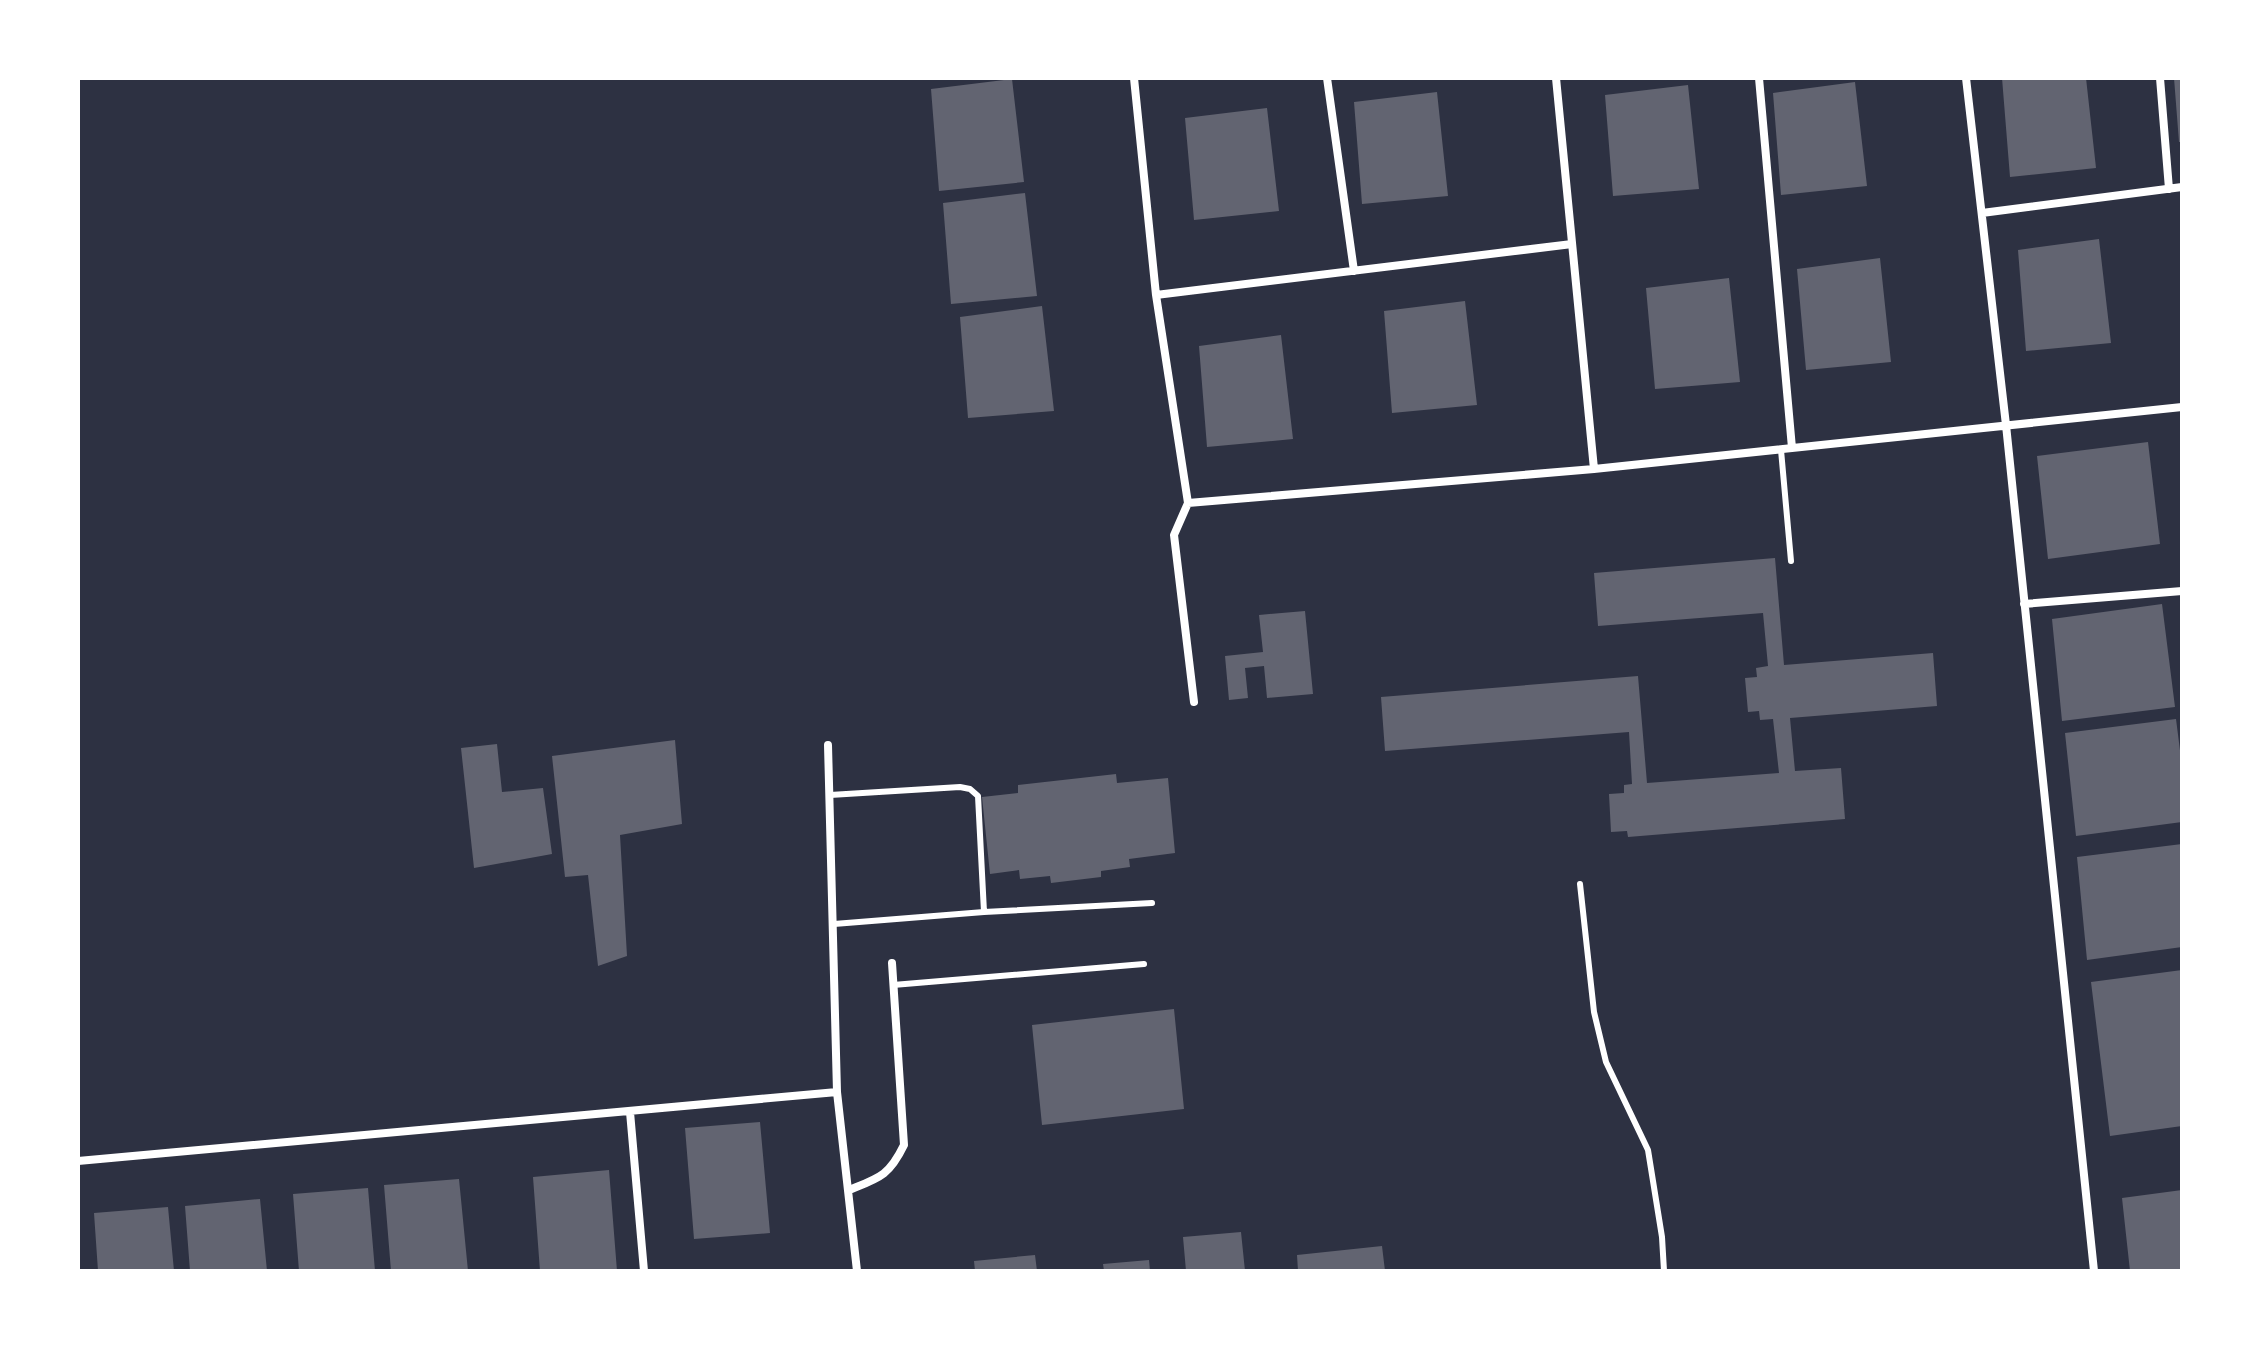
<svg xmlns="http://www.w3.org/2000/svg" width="2260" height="1349" font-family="Karla,sans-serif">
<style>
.building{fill:#626471}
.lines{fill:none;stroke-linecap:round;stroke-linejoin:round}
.service{stroke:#fff;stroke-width:6}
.minor{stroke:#fff;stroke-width:8}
</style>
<rect width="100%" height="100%" fill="#2d3142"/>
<path class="building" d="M2002,78H2086L2096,168L2010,177Z
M2174,78H2182V142H2179Z
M1012,79L1024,182L939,191L931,89Z
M1855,82L1867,186L1781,195L1773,93Z
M1688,85L1699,189L1613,196L1605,95Z
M1437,92L1448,196L1362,204L1354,102Z
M1267,108L1279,211L1194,220L1185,118Z
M1025,193L1037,296L951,304L943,203Z
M2099,239L2111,343L2026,351L2018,250Z
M1880,258L1891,362L1806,370L1797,269Z
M1729,278L1740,382L1655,389L1646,288Z
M1465,301L1477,405L1392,413L1384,311Z
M1042,306L1054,411L968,418L960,317Z
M1281,335L1293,439L1207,447L1199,346Z
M2148,442L2160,544L2048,559L2037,456Z
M1775,558L1784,665L1933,653L1937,706L1790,718L1795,771L1841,768L1845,819L1628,837L1627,831L1611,832L1609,794L1624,793V785L1632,784L1629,732L1385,751L1381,697L1638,676L1647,783L1779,773L1773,719L1760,720L1759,711L1748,712L1745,678L1757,677L1756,668L1768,666L1763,613L1598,626L1594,573Z
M2162,604L2175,707L2062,721L2052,619Z
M1305,611L1313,694L1267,698L1264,666L1245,668L1248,698L1229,700L1225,656L1263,652L1259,615Z
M2176,719L2182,766V822L2076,836L2065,733Z
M675,740L682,824L620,835L627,956L598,966L588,875L565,877L552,756Z
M497,744L502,792L543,788L552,854L474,868L461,748Z
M1116,774L1117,783L1168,778L1175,853L1129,859L1130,867L1101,871V877L1051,883L1050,876L1020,879L1019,870L990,874L982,797L1018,793V785Z
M2182,844V947L2087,960L2077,857Z
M2182,970V1126L2110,1136L2091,982Z
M1174,1009L1184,1109L1042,1125L1032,1025Z
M760,1122L770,1233L694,1239L685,1128Z
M609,1170L617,1271H540L533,1177Z
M459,1179L468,1271H391L384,1185Z
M368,1188L375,1271H299L293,1194Z
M2182,1190V1271H2130L2122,1198Z
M260,1199L267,1271H190L185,1206Z
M168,1207L174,1271H98L94,1213Z
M1241,1232L1245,1271H1186L1183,1237Z
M1382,1246L1385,1271H1298L1297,1255Z
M1035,1255L1037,1271H975L974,1261Z
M1149,1260L1150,1271H1104L1103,1264Z"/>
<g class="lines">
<path class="service" d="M1781,450L1791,561
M830,795L960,787L970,789L978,796L984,912
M1580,884L1594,1012L1606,1062L1648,1150L1662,1237L1664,1271
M834,924L984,912L1152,903
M893,985L1144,964"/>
<path class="minor" d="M1134,78L1156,295L1188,503L1174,535L1194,702
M1327,78L1354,271
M1556,78L1594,469
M1759,78L1792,448
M1966,78L2006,425L2094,1271
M2160,78L2169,189
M1982,213L2182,187
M1156,295L1572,244
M1188,503L1594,469L2182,407
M2024,604L2182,591
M828,745L837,1092L857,1271
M630,1112L644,1271
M78,1161L837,1092
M849,1190C879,1178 889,1176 904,1145L892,963"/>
</g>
<rect width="2260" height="1349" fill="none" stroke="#ffffff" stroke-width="160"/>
</svg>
